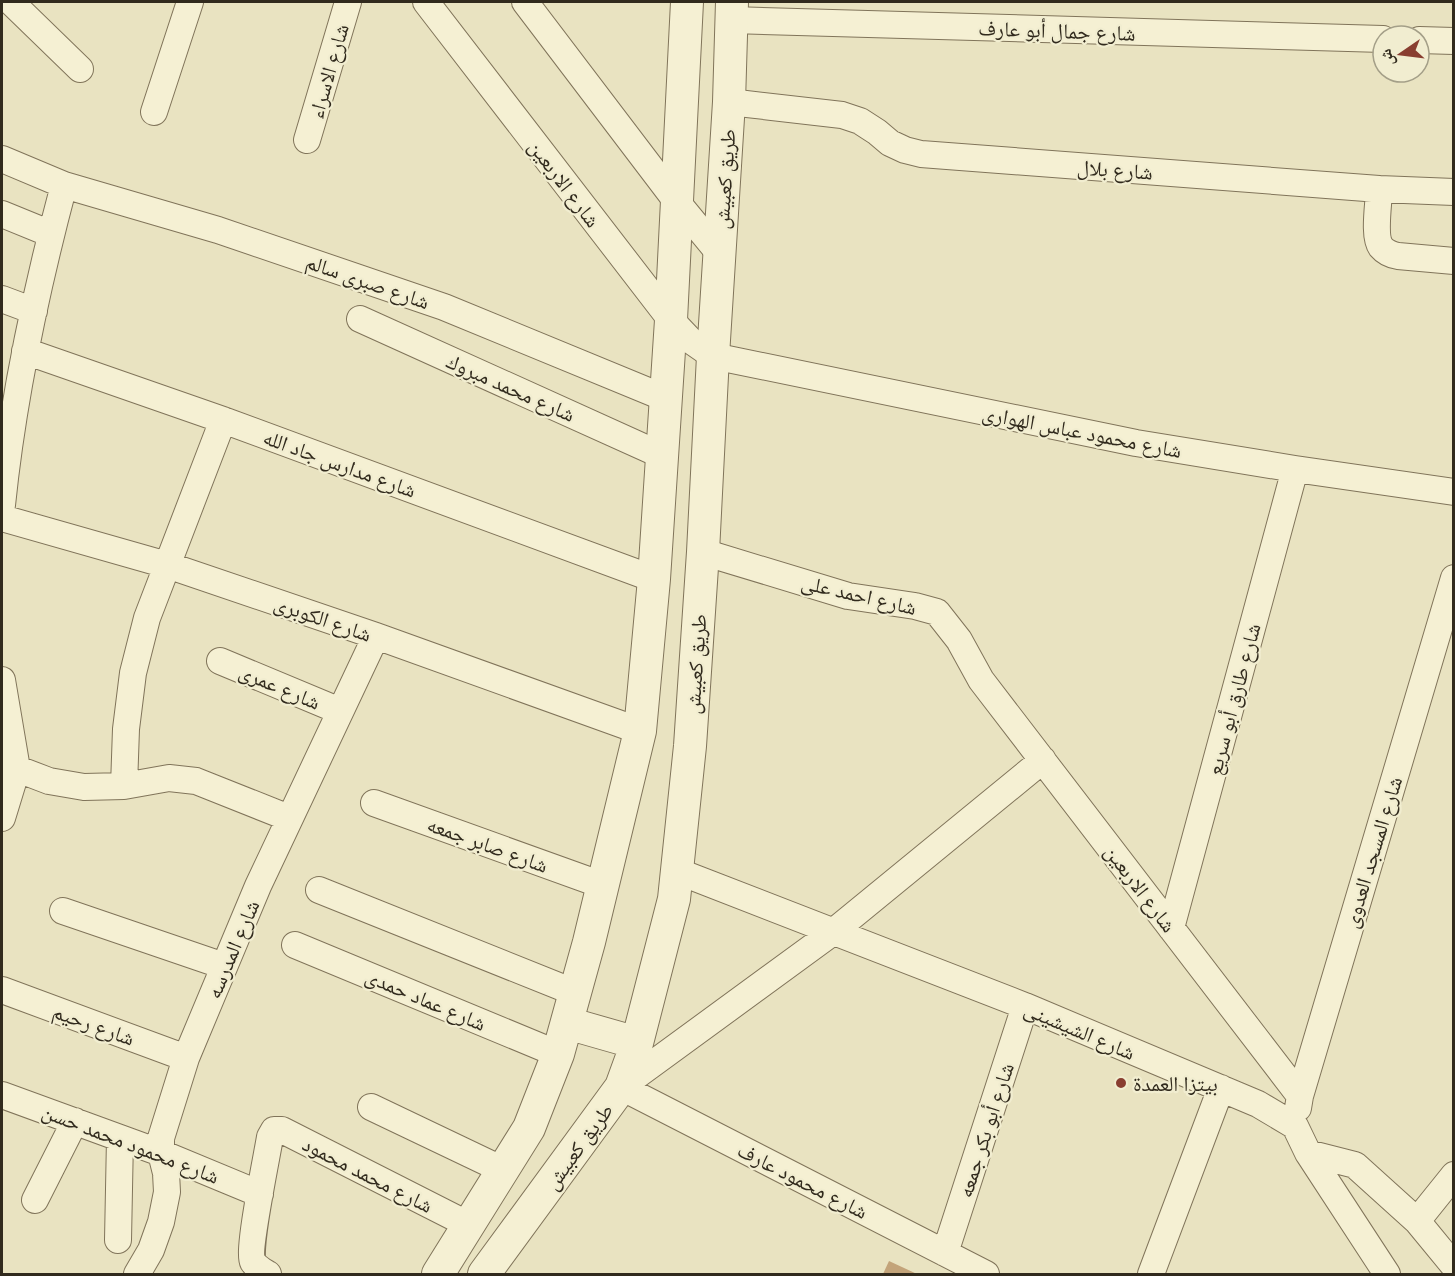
<svg xmlns="http://www.w3.org/2000/svg" width="1455" height="1276" font-family="'PT Serif','Noto Naskh Arabic',serif">
<style>
.building{fill:#c3a47a}
.lines{fill:none;stroke-linecap:round;stroke-linejoin:round}
.minor-casing{stroke:#80745a;stroke-width:28}
.tertiary-casing{stroke:#80745a;stroke-width:34}
.minor{stroke:#f5f0d3;stroke-width:26}
.tertiary{stroke:#f5f0d3;stroke-width:32}
.poi-dot{fill:#893e30;stroke:#f1edd0;stroke-width:2}
.labels{text-anchor:middle;dominant-baseline:central;stroke-width:4.5;stroke-linejoin:round;paint-order:stroke}
.street-label{font-size:21px;fill:#312a1d;stroke:#f1edd0}
.poi-label{font-size:21px;fill:#312a1d;stroke:#f1edd0;text-anchor:start}
</style>
<rect width="100%" height="100%" fill="#e9e3c1"/>
<path class="building" d="M889,1261L917,1274H883Z"/>
<g class="lines">
<defs>
<path id="minor" d="M11,2L80,69
M426,2L671,320L690,340L713,356L1136,443L1295,469L1454,492
M525,2L677,202L719,253
M731,20L1383,39
M1419,40L1454,41
M729,102L842,115L860,121L877,132L890,143L905,150L921,154L1379,189C1379,203 1373,236 1381,247C1386,253 1392,255 1398,256L1454,261
M154,112L190,2
M307,140L348,2
M2,159L64,185L218,230L444,307L665,398
M1379,189L1454,192
M2,214L51,234
M2,299L34,311
M360,319L661,455
M25,351L223,420L654,579
M2,505C13,397 36,290 64,185
M2,518L167,565L376,636L640,731
M703,552L848,596L915,606L937,612L959,640L981,680L1300,1096
M220,661L340,711
M2,680L17,769L2,818
M2,763L49,781L84,787L124,786L169,778L196,781L289,818
M124,786L126,729L133,673L147,618L223,420
M374,803L602,885
M677,871L1025,1006L1258,1104L1295,1126L1308,1153L1387,1274
M319,890L576,993
M63,911L224,966
M1171,928L1295,469
M295,945L558,1054
M2,990L186,1058
M2,1095L161,1153L260,1194
M371,1107L503,1170
M1298,1108L1300,1096L1454,578
M1308,1153L1355,1165L1417,1221L1454,1266
M35,1200L75,1121
M1417,1221L1454,1175
M118,1240L120,1138
M945,1253L1025,1006
M137,1274L151,1250L161,1222L167,1192L166,1173L161,1153V1138L186,1058L258,886L376,636
M268,1274C263,1271 257,1268 253,1262C247,1251 267,1156 270,1137L274,1130H282L469,1225
M986,1274L621,1087L833,932L1043,760
M1151,1274L1221,1088"/>
<path id="tertiary" d="M567,1023L637,1043
M438,1274L529,1128L558,1054L589,942L640,731L654,579L671,320L687,2
M484,1274L621,1087L637,1043L674,899L690,746L703,552L713,356L729,102L732,2"/>
</defs>
<use href="#minor" class="minor-casing"/>
<use href="#tertiary" class="tertiary-casing"/>
<use href="#minor" class="minor"/>
<use href="#tertiary" class="tertiary"/>
</g>
<circle class="poi-dot" cx="1121" cy="1083" r="6"/>
<g class="labels">
<g class="street-label">
<text transform="translate(1057 30) rotate(2)">شارع جمال أبو عارف</text>
<text transform="translate(328 71) rotate(-74)">شارع الاسراء</text>
<text transform="translate(1115 169) rotate(4)">شارع بلال</text>
<text transform="translate(724 179) rotate(-86)">طريق كعبيش</text>
<text transform="translate(565 183) rotate(53)">شارع الاربعين</text>
<text transform="translate(368 281) rotate(19)">شارع صبرى سالم</text>
<text transform="translate(511 387) rotate(24)">شارع محمد مبروك</text>
<text transform="translate(1082 431) rotate(11)">شارع محمود عباس الهوارى</text>
<text transform="translate(340 463) rotate(20)">شارع مدارس جاد الله</text>
<text transform="translate(859 594) rotate(13)">شارع احمد على</text>
<text transform="translate(323 618) rotate(19)">شارع الكوبرى</text>
<text transform="translate(695 664) rotate(-86)">طريق كعبيش</text>
<text transform="translate(280 686) rotate(23)">شارع عمرى</text>
<text transform="translate(1233 699) rotate(-75)">شارع طارق أبو سريع</text>
<text transform="translate(488 844) rotate(20)">شارع صابر جمعه</text>
<text transform="translate(1372 852) rotate(-73)">شارع المسجد العدوى</text>
<text transform="translate(1141 888) rotate(53)">شارع الاربعين</text>
<text transform="translate(232 949) rotate(-67)">شارع المدرسه</text>
<text transform="translate(426 999) rotate(23)">شارع عماد حمدى</text>
<text transform="translate(94 1024) rotate(20)">شارع رحيم</text>
<text transform="translate(1080 1030) rotate(23)">شارع الشيشينى</text>
<text transform="translate(985 1130) rotate(-72)">شارع أبو بكر جمعه</text>
<text transform="translate(131 1143) rotate(21)">شارع محمود محمد حسن</text>
<text transform="translate(578 1146) rotate(-54)">طريق كعبيش</text>
<text transform="translate(368 1174) rotate(27)">شارع محمد محمود</text>
<text transform="translate(803 1180) rotate(27)">شارع محمود عارف</text>
</g>
<g class="poi-label">
<text x="1133" y="1083">بيتزا العمدة</text>
</g>
</g>
<rect width="1455" height="1276" fill="none" stroke="#312a1d" stroke-width="6"/>
<g transform="translate(1401 54) rotate(256)"><circle r="28" fill="#f1edd0" stroke="#a49f88" stroke-width="1.5"/>
<path d="M0-4.5L10 22L0 15L-10 22Z" fill="#893e30"/>
<text y="-9" font-size="16" font-weight="bold" text-anchor="middle" fill="#312a1d">ش</text>
</g>
</svg>
